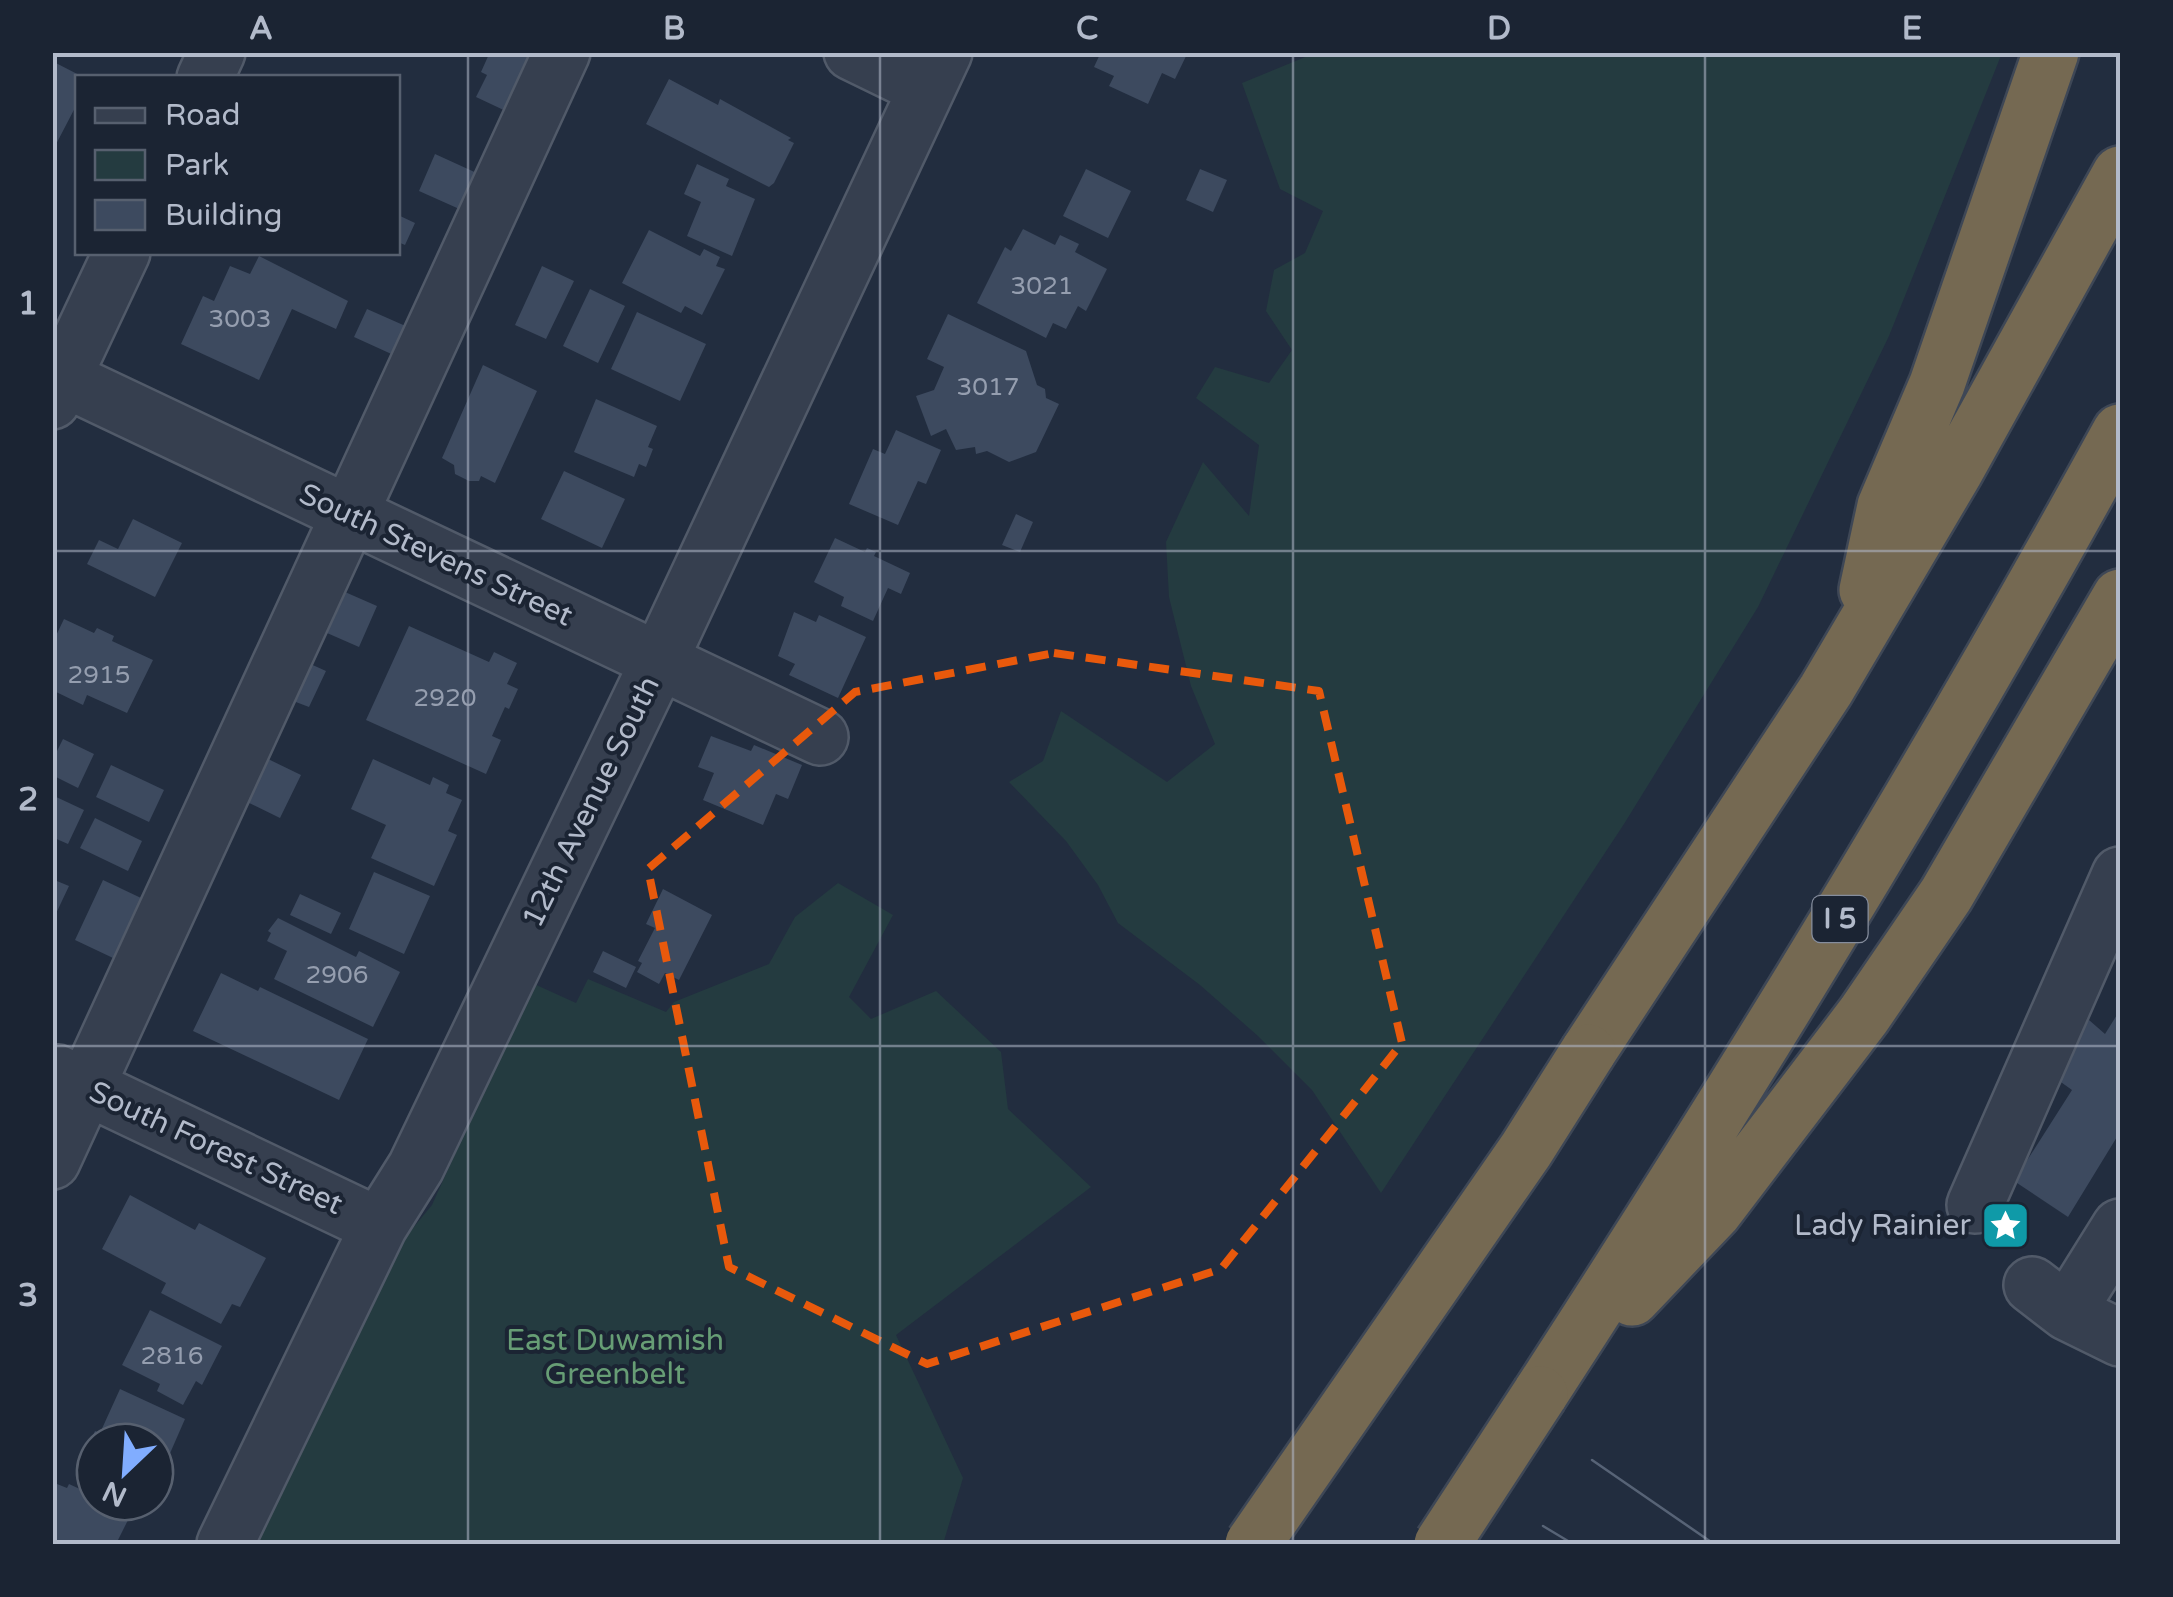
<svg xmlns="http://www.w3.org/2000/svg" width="2173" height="1597" font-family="'Varela Round',sans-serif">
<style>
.green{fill:#243b40}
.building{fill:#3d4a5f}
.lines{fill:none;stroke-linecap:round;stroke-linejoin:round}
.minor-casing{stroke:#515a69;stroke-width:60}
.highway-casing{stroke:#3e4756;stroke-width:60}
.minor{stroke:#363f4f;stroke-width:55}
.highway{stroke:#756952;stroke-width:55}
.tram{stroke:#576376;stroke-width:2.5}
.highway-bridge-casing{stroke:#3e4756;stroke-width:60;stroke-linecap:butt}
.highway-bridge{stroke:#756952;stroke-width:55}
.marked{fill:none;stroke:#e8590c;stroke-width:8;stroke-dasharray:20 12;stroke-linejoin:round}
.grid{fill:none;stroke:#b2baca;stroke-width:2.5;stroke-opacity:0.55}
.labels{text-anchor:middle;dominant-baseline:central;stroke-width:8;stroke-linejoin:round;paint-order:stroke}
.number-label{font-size:25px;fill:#959eaf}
.shield{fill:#1b2433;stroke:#858d9d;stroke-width:2.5}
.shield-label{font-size:28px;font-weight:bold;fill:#b2baca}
.street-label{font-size:30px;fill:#b2baca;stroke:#1b2433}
.poi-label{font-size:30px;fill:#b2baca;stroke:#1b2433;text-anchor:end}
.park-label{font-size:30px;fill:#679d75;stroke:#1b2433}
.neatline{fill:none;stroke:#b2baca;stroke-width:4}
.grid-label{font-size:32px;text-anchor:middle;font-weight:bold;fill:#b2baca}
</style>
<rect width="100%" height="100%" fill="#222d3f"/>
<path class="green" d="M1315,53H2002L1889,336L1758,607L1624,824L1381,1193L1312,1090L1258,1036L1200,985L1118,923L1098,885L1066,841L1009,782L1043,761L1061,711L1167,782L1215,744L1191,686L1169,597L1166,542L1203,462L1249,516L1259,445L1196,398L1215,367L1269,383L1292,350L1266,311L1274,270L1305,253L1323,211L1280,189L1242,83Z
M838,883L893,915L849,997L871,1019L936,991L1001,1052L1008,1109L1091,1187L896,1335L963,1478L943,1544H246L370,1280L432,1205L532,983L576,1003L588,979L666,1012L674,1002L769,964L795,917Z"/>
<path class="building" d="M490,52H558L512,114L476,97L487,75L481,72Z
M1101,52H1188L1175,79L1162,73L1148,104L1109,86L1114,76L1094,67Z
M52,61L85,78H78V102L52,152Z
M669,79L718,105L720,99L791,138L788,140L794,143L774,183L769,187L646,124Z
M435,154L492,180L475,216L419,191Z
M697,164L729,179L726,186L755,199L732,256L687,236L701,202L684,194Z
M1086,169L1131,191L1108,238L1063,216Z
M1200,169L1227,180L1213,212L1186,200Z
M398,215L415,223L405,245L398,242Z
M1023,229L1055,245L1060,235L1079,244L1075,252L1107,269L1086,311L1078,306L1066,329L1053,323L1046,338L977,303L1005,247L1011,251Z
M649,230L700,256L704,249L720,257L716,266L725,269L702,315L685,306L681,313L622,283Z
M259,256L348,301L336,329L292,309L259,380L181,344L203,296L214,301L230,266L250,274Z
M542,266L574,281L546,339L515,325Z
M590,289L625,306L598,363L563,346Z
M367,309L410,328L398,357L354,337Z
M637,312L706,344L680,401L611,369Z
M948,314L1026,351L1037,385L1045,389L1046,398L1059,404L1036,452L1009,462L987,451L976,454L975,447L956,450L946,429L931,436L916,396L934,390L944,367L927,359Z
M483,365L537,391L495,483L481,476L479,481H469L455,474L454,465L442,458Z
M596,399L657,426L648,447L653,449L646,467L639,464L634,477L574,452Z
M896,430L941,450L926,484L918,481L898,525L849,504L873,449L885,454Z
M564,471L625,499L602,548L541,519Z
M1016,514L1033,522L1020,552L1002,545Z
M133,519L182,543L155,597L87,564L99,540L118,549Z
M835,538L865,552L867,548L876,552L874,556L910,573L901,594L888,588L873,621L841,606L844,597L814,582Z
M345,592L377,606L359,647L327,633Z
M794,612L816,622L819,615L866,637L838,698L789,675L795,664L778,656Z
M64,619L94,633L97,628L114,636L112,641L153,660L127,713L87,695L83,705L52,690V644Z
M409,626L489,662L494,652L517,663L507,684L518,689L509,709L505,707L492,736L501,740L486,774L366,720Z
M306,662L326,671L309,707L288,699Z
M711,736L751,751L754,745L802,765L788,799L776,794L763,825L703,800L714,773L698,767Z
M63,739L94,754L78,788L52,775V761Z
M266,758L301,775L280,818L245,801Z
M373,759L430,785L433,777L449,785L446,793L462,800L448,831L457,835L434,886L371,858L386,825L351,809Z
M111,765L164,790L149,822L96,797Z
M52,795L84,810L68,844L52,837Z
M95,818L142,841L128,871L80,848Z
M374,872L430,896L404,954L349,929Z
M52,879L69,886L52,922Z
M103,880L158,906L130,966L75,940Z
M663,889L712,915L679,980L665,973L659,984L637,972L642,963L638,961L655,928L646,924Z
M300,894L341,913L331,934L290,915Z
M278,918L356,957L359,951L400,972L373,1027L274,979L287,951L267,941L271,933L268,931Z
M603,951L636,967L626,988L593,972Z
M221,973L258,991L260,987L368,1039L339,1100L193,1031Z
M2120,1010V1132L2068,1217L2014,1181L2072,1090L2051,1075L2089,1020L2105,1034Z
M130,1195L195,1230L199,1223L266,1258L240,1307L232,1304L221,1324L161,1293L166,1283L102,1249Z
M150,1310L222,1346L202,1385L196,1381L183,1405L157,1391L160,1384L122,1365Z
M120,1389L185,1419L164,1467L155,1463V1442H95V1468L81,1462L95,1431L100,1433Z
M52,1482L67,1488L69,1484L95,1496V1502H107L131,1514L118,1540L128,1544H52Z"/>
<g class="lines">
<defs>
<path id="minor" d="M852,52L926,88
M205,78L217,52
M52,373L820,737
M52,401L122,252
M57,1073L379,1226
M52,1161L562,52
M1975,1205L2120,875
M2032,1285L2067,1312L2120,1338
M2067,1312L2120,1227
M225,1544L379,1226L416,1167L659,661L944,52"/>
<path id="highway" d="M1867,590L1885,506L1937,384L2051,52
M1588,1052L1826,690L1956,470L2120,174
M1632,1298L1714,1212L1864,1015L1946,895L2120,597
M1540,1394C1744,1080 1940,760 2120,432"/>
</defs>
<use href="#minor" class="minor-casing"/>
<use href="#highway" class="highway-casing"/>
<use href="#minor" class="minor"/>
<use href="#highway" class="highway"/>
<path class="tram" d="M1592,1460L1714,1544
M1543,1526L1573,1544"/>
<defs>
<path id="highway-bridge" d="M1253,1544L1526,1150L1588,1052
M1442,1544L1540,1394"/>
</defs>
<use href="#highway-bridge" class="highway-bridge-casing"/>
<use href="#highway-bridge" class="highway-bridge"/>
</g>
<path class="marked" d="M1054,653L1319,691L1402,1043L1221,1269L927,1364L729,1267L648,869L855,692Z"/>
<path class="grid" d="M468,52V1544M880,52V1544M1293,52V1544M1705,52V1544M52,551H2120M52,1046H2120"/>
<defs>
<symbol id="sight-square" viewBox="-11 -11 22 22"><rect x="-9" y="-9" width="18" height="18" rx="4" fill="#0f9aa8" stroke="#1b2433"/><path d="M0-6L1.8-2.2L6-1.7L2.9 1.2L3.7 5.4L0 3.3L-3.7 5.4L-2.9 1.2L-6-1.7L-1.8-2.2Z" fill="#fff"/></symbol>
</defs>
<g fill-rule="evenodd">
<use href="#sight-square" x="1978" y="1198" width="55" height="55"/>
</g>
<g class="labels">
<g class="number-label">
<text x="1042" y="286">3021</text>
<text x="240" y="319">3003</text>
<text x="988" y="387">3017</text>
<text x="99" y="675">2915</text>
<text x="445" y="698">2920</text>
<text x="337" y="975">2906</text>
<text x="172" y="1356">2816</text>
</g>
<rect class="shield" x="1812.5" y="896" width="55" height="46" rx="8"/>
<g class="shield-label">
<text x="1840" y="919">I 5</text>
</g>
<g class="street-label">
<text transform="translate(436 555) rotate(25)">South Stevens Street</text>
<text transform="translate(591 802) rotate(-64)">12th Avenue South</text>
<text transform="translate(216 1148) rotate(25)">South Forest Street</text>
</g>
<g class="poi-label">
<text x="1971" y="1225">Lady Rainier</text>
</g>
<g class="park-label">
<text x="615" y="1340">East Duwamish<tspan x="615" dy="34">Greenbelt</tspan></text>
</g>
</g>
<rect width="2173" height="1597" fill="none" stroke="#1b2433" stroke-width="110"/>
<rect x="75" y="75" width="325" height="180" fill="#1b2433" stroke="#57606f" stroke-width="2.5"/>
<rect x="95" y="108" width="50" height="15" fill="#363f4f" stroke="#57606f" stroke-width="2.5"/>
<text x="165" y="125" font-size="30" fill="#b2baca">Road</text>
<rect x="95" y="150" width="50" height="30" fill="#243b40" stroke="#57606f" stroke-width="2.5"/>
<text x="165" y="175" font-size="30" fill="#b2baca">Park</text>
<rect x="95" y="200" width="50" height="30" fill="#3d4a5f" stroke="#57606f" stroke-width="2.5"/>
<text x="165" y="225" font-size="30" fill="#b2baca">Building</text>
<g transform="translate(125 1472) rotate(205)"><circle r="48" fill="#1b2433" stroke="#57606f" stroke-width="2.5"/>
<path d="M0-8L18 38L0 25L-18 38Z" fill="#81adff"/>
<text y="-15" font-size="28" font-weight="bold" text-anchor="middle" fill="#b2baca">N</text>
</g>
<rect x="55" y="55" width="2063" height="1487" class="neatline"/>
<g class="grid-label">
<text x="261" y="39">A</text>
<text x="674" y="39">B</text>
<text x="1087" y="39">C</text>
<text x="1499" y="39">D</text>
<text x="1912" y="39">E</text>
<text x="28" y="314">1</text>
<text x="28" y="810">2</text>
<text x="28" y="1306">3</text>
</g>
</svg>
